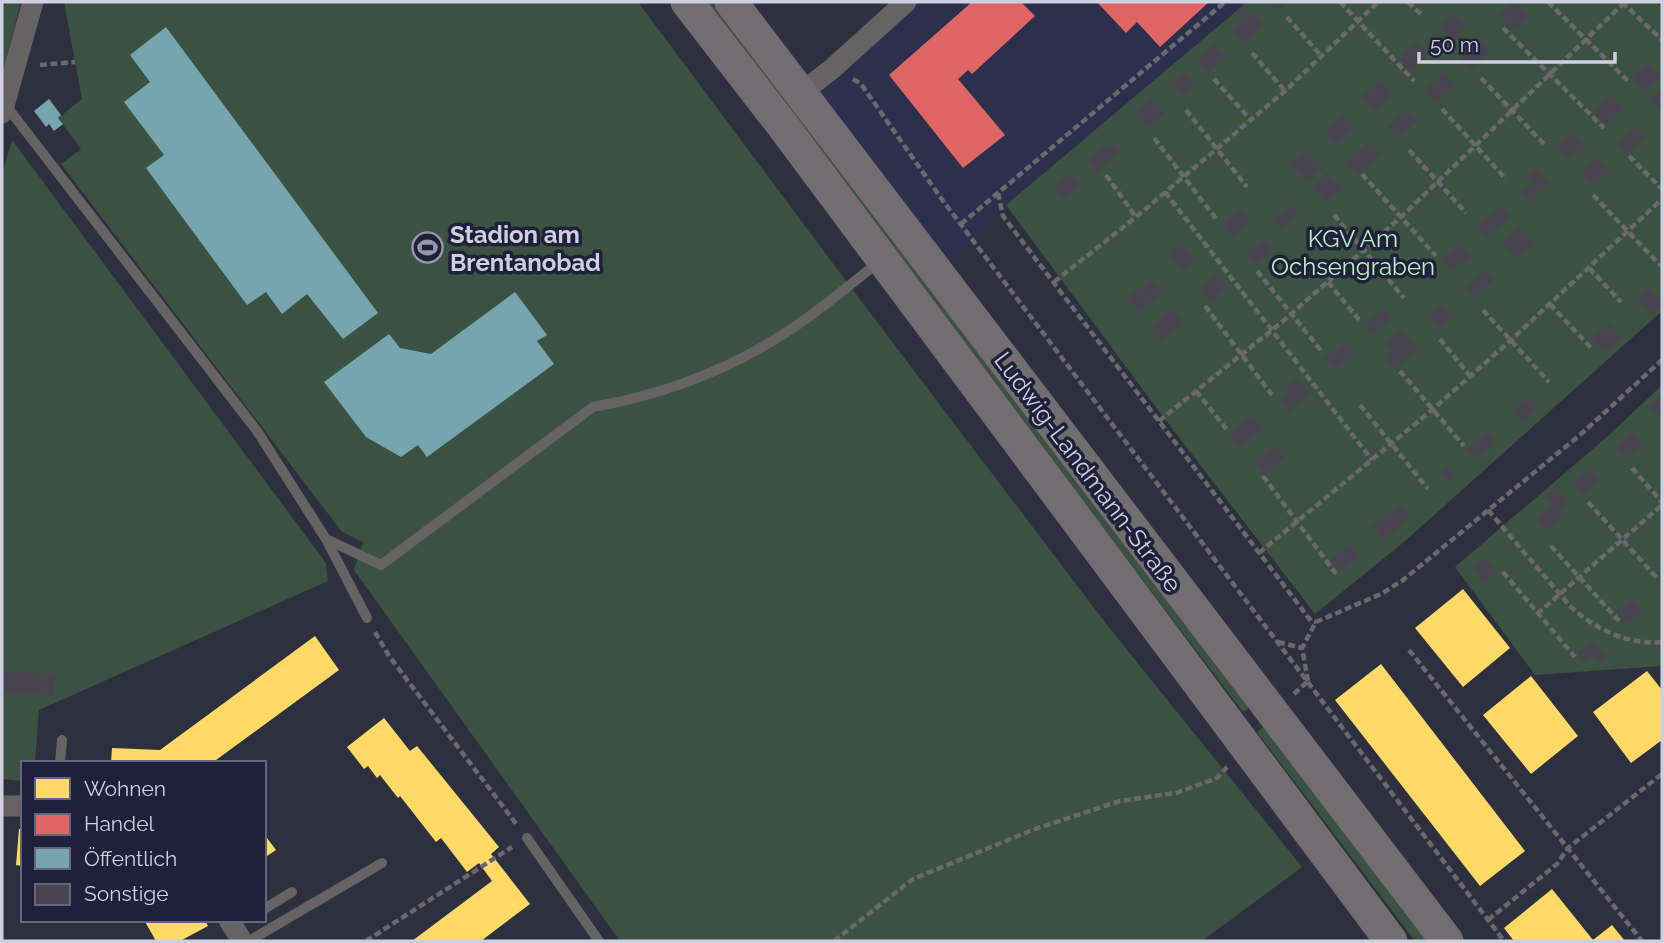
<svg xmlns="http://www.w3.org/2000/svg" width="1664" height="943" font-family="Raleway,sans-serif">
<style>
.built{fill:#2c304d}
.green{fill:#3b5242}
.homes{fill:#ffd966}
.shops{fill:#e06666}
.public{fill:#76a5af}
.building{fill:#48444f}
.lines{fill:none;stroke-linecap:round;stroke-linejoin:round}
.path{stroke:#69686c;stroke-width:4.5;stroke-dasharray:7 3.5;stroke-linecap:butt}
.lane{stroke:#676365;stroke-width:10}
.street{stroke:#676365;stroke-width:21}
.primary{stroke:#736d71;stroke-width:33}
.labels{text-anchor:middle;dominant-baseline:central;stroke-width:7;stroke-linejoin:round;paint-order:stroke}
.poi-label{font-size:24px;font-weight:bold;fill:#cdd0e1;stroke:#1e2139;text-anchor:start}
.park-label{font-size:24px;fill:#baeec6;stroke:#1e2139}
.street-label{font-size:24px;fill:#cdd0e1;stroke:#1e2139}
</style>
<rect width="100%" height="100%" fill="#2d303e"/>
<path class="built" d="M906,2H1247L1006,205L937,273L800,94Z"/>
<path class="green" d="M2,2H21L2,75Z
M64,2H638L849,285L1107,625L1302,867L1202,941H620L354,570L363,542L342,532L61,164L81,149L58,118L82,99Z
M703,2H715L1252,706L1243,712Z
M1247,2H1662V311L1404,542L1315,614L1164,418L1006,205Z
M12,140L326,563L328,581L39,710L35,763H23V781L2,779V174Z
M1662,385V666L1535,675L1455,567L1608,436Z
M1265,725L1431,941H1415L1257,732Z"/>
<path class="homes" d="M1463,589L1510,648L1463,687L1415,628Z
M315,636L339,670L212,763H111L112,748L160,750Z
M1381,664L1525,851L1480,886L1335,700Z
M1647,671L1662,690V740L1631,763L1593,712Z
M1531,676L1578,736L1531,774L1483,715Z
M384,718L410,751L417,746L499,847L491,854L530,904L481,941H412L492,881L479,863L467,872L441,838L436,842L400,796L398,798L380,775L377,778L368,766L364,769L347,747Z
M19,829H23V866L16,865Z
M264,834L276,850L264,858Z
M1552,889L1593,940L1612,925L1625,941H1514L1504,928Z
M144,920H205L208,926L180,941H156Z"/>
<path class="shops" d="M972,2H1021L1035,16L972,74L968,70L958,79L1005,135L963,168L889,75Z
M1097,2H1209L1160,47L1137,22L1126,33Z"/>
<path class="public" d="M166,27L378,313L343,339L307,294L282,314L266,292L247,305L146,168L164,155L124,102L150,82L130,55Z
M49,99L61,115L58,118L63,124L54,131L49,124L46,127L34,111Z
M515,292L547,335L537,341L554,364L427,457L418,445L401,457L366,437L324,382L389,334L400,348L431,354Z"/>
<path class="building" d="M1270,2H1289L1279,11Z
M1513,2H1516L1530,17L1515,32L1499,15Z
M1244,7L1249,13L1251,11L1264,25L1243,45L1232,32L1243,21L1236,14Z
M1454,12L1467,26L1452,40L1439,26Z
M1480,38L1491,50L1471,70L1459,59Z
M1416,43L1428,55L1411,71L1399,60Z
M1215,44L1227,58L1209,73L1197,59Z
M1648,62L1662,77L1645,92L1631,77Z
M1184,72L1196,86L1182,97L1171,83Z
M1444,73L1455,86L1436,102L1425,90Z
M1381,80L1393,94L1374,111L1362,97Z
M1662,89V113L1650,101Z
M1611,95L1624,108L1606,125L1594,112Z
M1152,99L1164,114L1147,128L1134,113Z
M1407,109L1418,121L1398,139L1387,127Z
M1343,115L1355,128L1335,146L1323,133Z
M1635,127L1645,138L1627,154L1617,144Z
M1572,132L1587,147L1581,154L1576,149L1567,159L1556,148Z
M1369,141L1381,154L1358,175L1346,162Z
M1114,143L1121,151L1097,172L1087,161L1107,145L1109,147Z
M1306,149L1323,167L1307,182L1290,163Z
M1596,157L1609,171L1593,186L1580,173Z
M1536,168L1549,183L1530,201L1522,192L1532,183L1526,177Z
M1070,173L1080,185L1062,199L1053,188Z
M1328,173L1342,189L1326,202L1313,187Z
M1294,204L1301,212L1281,228L1274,219Z
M1501,205L1510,216L1486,237L1477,226Z
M1239,208L1250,222L1232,237L1221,223Z
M1519,227L1534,243L1516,259L1502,243Z
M1263,239L1273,251L1255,266L1245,253Z
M1181,243L1195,261L1182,271L1168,253Z
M1459,243L1472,258L1464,266L1460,262L1451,270L1441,259Z
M1484,270L1493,280L1474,297L1465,288Z
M1216,275L1227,288L1211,302L1200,290Z
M1151,281L1161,294L1138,312L1127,298Z
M1648,287L1662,302V305L1652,315L1637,298Z
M1442,303L1453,316L1439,329L1428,316Z
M1384,308L1392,318L1371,335L1363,325Z
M1171,309L1183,323L1162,342L1149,328Z
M1609,323L1621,338L1604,352L1592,338Z
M1401,330L1418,348L1395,369L1384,357L1390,352L1384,345Z
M1346,341L1356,353L1335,370L1325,358Z
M1297,377L1311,394L1289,412L1279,400L1288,393L1284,388Z
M1662,394V420L1649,406Z
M1529,397L1539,408L1522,422L1512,411Z
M1252,416L1263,430L1238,449L1227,435Z
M1633,431L1643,444L1625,458L1615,446Z
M1487,432L1496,443L1475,460L1466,449Z
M1275,445L1285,457L1264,475L1253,462Z
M1447,467L1454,475L1446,481L1439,473Z
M1590,467L1600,479L1582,495L1572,484Z
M1556,487L1568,502L1558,510L1563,517L1545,531L1534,519L1552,504L1545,496Z
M1399,504L1410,518L1383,540L1372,526Z
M1350,545L1360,557L1340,573L1330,560Z
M1485,558L1497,573L1484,583L1472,568Z
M1632,598L1643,611L1627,624L1616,611Z
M1592,640L1607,657L1600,663L1593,655L1585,662L1577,653Z
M2,670L55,674L54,696L2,692Z"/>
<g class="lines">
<path class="path" d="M1340,2L1414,81
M1408,2L1423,16
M1548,2L1628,81
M1622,2L1662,40
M1287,17L1322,57
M1503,28L1604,128
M1252,53L1285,91
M40,65L75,62
M1481,78L1545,145
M853,79L861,84L943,201L1504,941
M1214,79L1251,120
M1442,109L1506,179
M1186,110L1247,187
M1154,138L1217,220
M1409,150L1466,213
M1629,156L1662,189
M1362,174L1436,256
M1106,175L1136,217
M1165,192L1372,460
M998,193L1003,216L1311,621L1316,622
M1593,195L1661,266
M1334,215L1404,298
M961,224L1225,2
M1589,268L1621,302
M1257,271L1323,353
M1054,282L1136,217L1285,91L1378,2
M1328,282L1360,321
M1550,304L1592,349
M1205,306L1272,395
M1483,310L1549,382
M1440,339L1470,376
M1400,371L1464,446
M1196,391L1228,431
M1360,405L1428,489
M1159,421L1282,322L1401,217L1625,2
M1632,468L1662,502
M1263,476L1336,574
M1588,502L1657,578
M1488,510L1570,606C1595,629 1627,645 1662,642
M1551,546L1619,621
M1259,553L1432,410L1511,340L1662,199
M1503,572L1575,657
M1537,614L1662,505
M375,632L389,656L517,825
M1278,642L1302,648
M1409,650L1642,941
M1308,681L1302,648L1316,622L1381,594L1403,580L1580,435L1662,360
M1294,694L1308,681
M1488,920L1557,864L1568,848L1662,774
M366,941L512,847
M834,941L913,879L1035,829L1120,801L1176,793L1217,778L1227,767"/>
<path class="lane" d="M4,103L257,431L326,539L367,618
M326,539L381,565L593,407C660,395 724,372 782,335C816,314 848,286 880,261
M60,763L62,740
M527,838L599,941
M264,909L292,892
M249,941L382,863"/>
<path class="street" d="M800,94L833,68L906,2
M2,113L33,2
M2,806H23
M229,920L242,941"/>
<path class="primary" d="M687,2L783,126L1391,941
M731,2L1447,941"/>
</g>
<defs>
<symbol id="stadium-ring" viewBox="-11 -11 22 22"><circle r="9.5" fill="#1e2139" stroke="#9598a8" stroke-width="1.5"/><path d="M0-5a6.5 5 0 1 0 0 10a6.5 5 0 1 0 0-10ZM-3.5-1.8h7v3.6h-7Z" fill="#9598a8"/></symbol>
</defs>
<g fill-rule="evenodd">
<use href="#stadium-ring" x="410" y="230" width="35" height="35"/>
</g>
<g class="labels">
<g class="poi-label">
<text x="450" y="234">Stadion am<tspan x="450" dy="28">Brentanobad</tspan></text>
</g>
<g class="park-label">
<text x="1353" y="238">KGV Am<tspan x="1353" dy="28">Ochsengraben</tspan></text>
</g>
<g class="street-label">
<text transform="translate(1088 472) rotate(53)">Ludwig-Landmann-Straße</text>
</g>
</g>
<rect width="1664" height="943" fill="none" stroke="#cdd0e1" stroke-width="7"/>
<rect x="21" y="761" width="245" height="161" fill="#1e2139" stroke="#64677c" stroke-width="2"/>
<rect x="35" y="778" width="35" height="21" fill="#ffd966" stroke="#64677c" stroke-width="2"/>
<text x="84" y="796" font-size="21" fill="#cdd0e1">Wohnen</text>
<rect x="35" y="814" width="35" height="21" fill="#e06666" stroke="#64677c" stroke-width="2"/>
<text x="84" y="831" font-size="21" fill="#cdd0e1">Handel</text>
<rect x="35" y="848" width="35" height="21" fill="#76a5af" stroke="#64677c" stroke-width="2"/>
<text x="84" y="866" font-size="21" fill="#cdd0e1">Öffentlich</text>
<rect x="35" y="884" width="35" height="21" fill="#48444f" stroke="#64677c" stroke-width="2"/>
<text x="84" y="901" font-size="21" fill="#cdd0e1">Sonstige</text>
<path d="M1419 52v10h196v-10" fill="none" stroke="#cdd0e1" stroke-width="3.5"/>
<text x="1430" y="52" font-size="21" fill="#cdd0e1" stroke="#1e2139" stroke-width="5" paint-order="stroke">50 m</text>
</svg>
